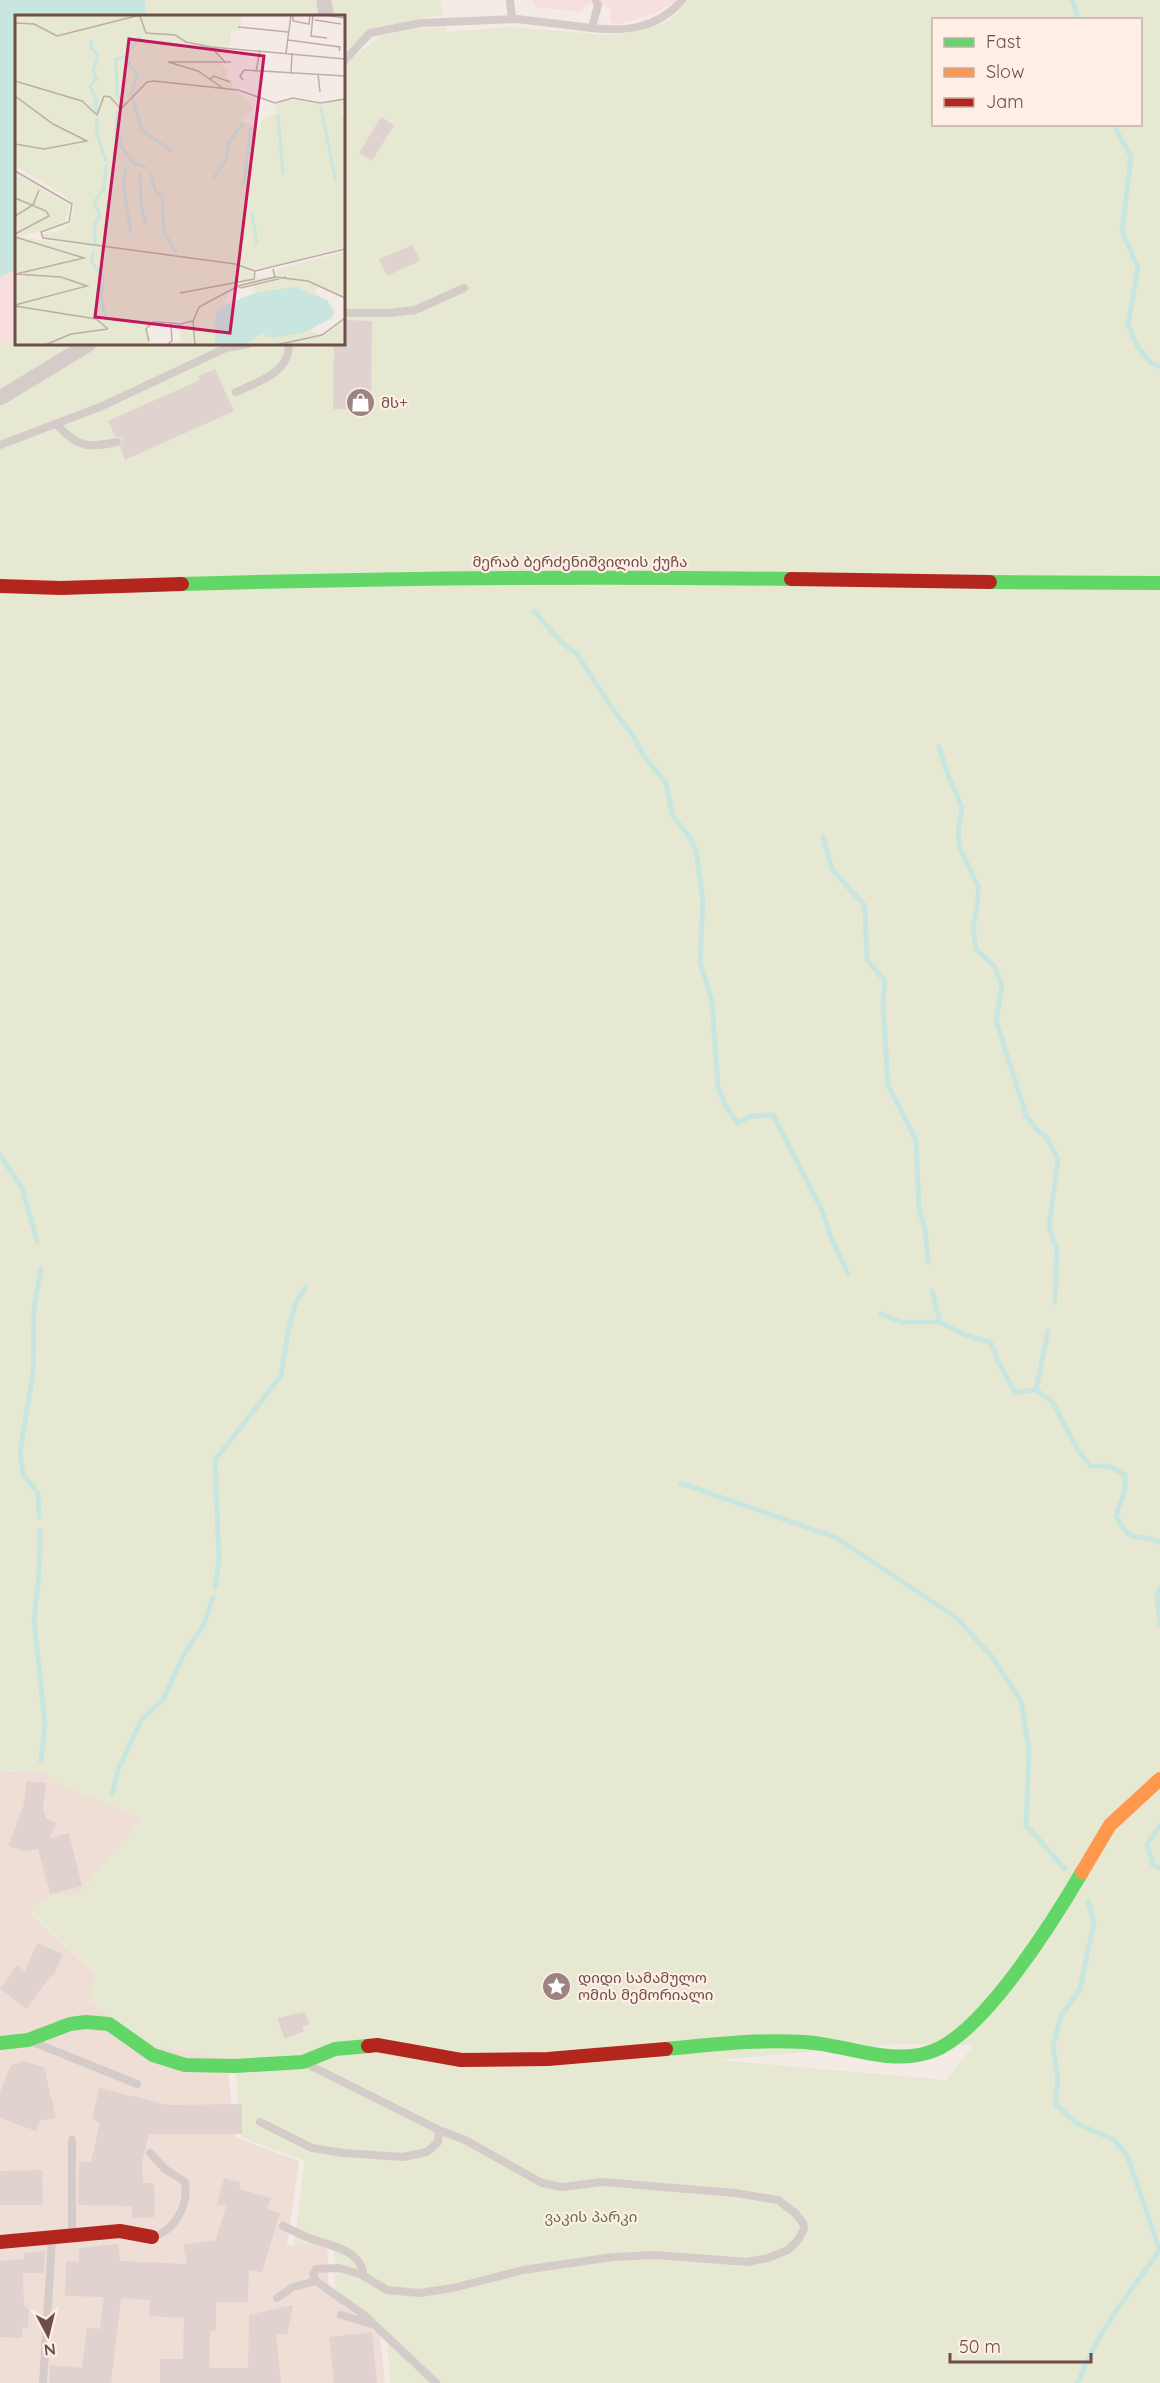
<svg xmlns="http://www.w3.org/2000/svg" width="1160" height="2383" font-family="Quicksand,'Noto Sans Georgian',sans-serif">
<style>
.residential{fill:#efded6}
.commercial{fill:#f7dfdd}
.green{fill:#e6e8d1;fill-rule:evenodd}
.water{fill:#c9e5e0}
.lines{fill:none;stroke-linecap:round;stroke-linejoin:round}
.stream{stroke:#c9e5e0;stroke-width:5}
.building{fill:#e0d2ce}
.lane{stroke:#d5cbc9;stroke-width:8}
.street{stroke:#d5cbc9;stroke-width:15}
.fast{stroke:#63d668;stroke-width:14}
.slow{stroke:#ff974d;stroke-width:14}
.jam{stroke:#b3261e;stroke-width:14}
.labels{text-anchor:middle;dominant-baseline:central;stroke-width:4.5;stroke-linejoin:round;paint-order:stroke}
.poi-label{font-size:15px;fill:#6f4d49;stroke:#feeee6;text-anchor:start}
.street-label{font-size:15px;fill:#6f4d49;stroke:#feeee6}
.park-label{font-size:15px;fill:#5e7542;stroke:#feeee6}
.inset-river{fill:none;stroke:#c9e5e0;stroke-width:3}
.inset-road{fill:none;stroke:#bfaca7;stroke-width:1.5}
.view{fill:#c2185b;fill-opacity:0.15;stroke:#c2185b;stroke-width:3}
.inset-edge{fill:none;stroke:#6f4d49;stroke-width:3}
</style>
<rect width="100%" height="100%" fill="#f4ebe6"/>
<path class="residential" d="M0,1770L15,1772L27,1770L50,1775L57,1782L142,1819L78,1895L48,1896L29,1912L96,1975L89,2001L153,2045L227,2058L235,2137L299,2161L287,2245L327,2244L329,2293L380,2335L385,2383H0Z"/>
<path class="commercial" d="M532,0H677L654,14L616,25L610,21L611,7L588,4L580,12L535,7Z
M16,269V337L0,346V277Z"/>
<path class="green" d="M0,0H440L443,14L374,28L344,53V16H16V269L0,277Z
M687,0H1160V2383H390L387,2336L335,2294L334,2245L294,2246L305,2161L241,2137L235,2066L227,2058L153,2045L89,2001L96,1974L29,1911L48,1896L78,1895L142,1819L57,1782C42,1766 20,1773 0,1770V347L16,337V344H344V65L380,36L409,30L445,27L446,32L510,27L609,35C626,34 659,29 672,18C678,14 683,6 687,0ZM934,20H1140V124H934ZM898,2044L974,2045L946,2080L718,2060Z"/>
<path class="water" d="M0,0H145V16H16V269L0,277Z"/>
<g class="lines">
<path class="stream" d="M1072,0L1079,20
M1116,124L1117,132L1131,156L1122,231L1138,268L1128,325L1138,347L1151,363L1160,367
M534,611L562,643L577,654L614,711L632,734L644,756L666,783L672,815L688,835L696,850L703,900L700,962L712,1002L718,1087L726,1107L738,1123L751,1116L773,1115L821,1208L831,1237L848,1274
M939,747L948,775L962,807L958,834L960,849L978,886V901L973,927L976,949L995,967L1002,988L996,1020L1026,1115L1036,1129L1047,1138L1058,1159L1049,1227L1057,1249L1055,1302
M823,837L832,869L865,906L867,960L885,981L883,1004L888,1085L916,1140L919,1209L925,1229L928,1262
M0,1155L22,1188L37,1241
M932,1291L940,1322
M881,1314L902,1322H940L963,1334L991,1343L998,1362L1015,1392L1036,1390L1052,1401L1079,1452L1091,1466H1109L1125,1475V1490L1116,1516C1132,1547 1135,1531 1160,1542
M1036,1390L1048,1331
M680,1483L835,1537L957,1618L992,1657L1021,1701L1029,1750L1026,1825L1065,1869
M39,1517L38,1493L23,1474L20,1452L33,1373L34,1308L41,1269
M40,1531L39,1573L34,1620L45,1725L41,1761
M215,1587L219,1559L215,1460L281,1376L288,1332L296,1302L306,1287
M1160,1589L1157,1594L1160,1624
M112,1794L118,1770L141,1720L163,1700L183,1656L204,1624L213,1597
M1160,1826L1147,1844L1153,1865L1160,1868
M1088,1901L1094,1922L1080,1989L1061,2016L1053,2046L1058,2079L1055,2104L1079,2125L1113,2139L1127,2155L1160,2251
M1078,2383C1095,2334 1130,2292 1160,2250"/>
</g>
<path class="building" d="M381,117L394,125L372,161L359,153Z
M413,245L420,261L387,276L379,259Z
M344,320L372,321L371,409H333L334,344H344Z
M215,369L234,411L125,460L120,447L123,440L119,437L115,436L108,421L200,380L198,376Z
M27,1781L46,1783L43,1809L46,1818L56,1823L50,1838L69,1833L82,1886L50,1894L38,1849L23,1851L8,1846L23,1807Z
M37,1943L63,1954L53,1976L51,1975L27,2009L0,1989L17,1965L25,1971Z
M305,2012L310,2024L302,2027L304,2031L285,2039L277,2018Z
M23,2061L44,2067L56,2118L40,2121L36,2131L0,2118V2092L8,2071L13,2064Z
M99,2088L169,2105L242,2104V2134H149L142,2163L143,2183H154L155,2217L132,2218V2206L78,2205L79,2162H91L100,2122L92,2120Z
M42,2170L43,2205H0V2171Z
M224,2178L241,2183L239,2189L271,2198L267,2209L280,2213L262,2272L249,2270L248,2302H216V2331H210L209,2368H248L249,2315L293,2305L287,2335L276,2334L281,2383H160V2359H183L184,2318L149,2316L150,2300L121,2298L111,2383H49L50,2365L82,2368L87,2328L100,2329L104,2297L65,2296L66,2261L79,2262V2248L118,2244L120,2261L187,2264L183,2245L216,2240L226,2206L217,2204Z
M45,2251L44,2273H23L24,2306L29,2309L28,2328L23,2327L22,2338L0,2337V2261L24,2259L23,2253Z
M372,2332L377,2383H334L329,2337Z"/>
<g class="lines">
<path class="lane" d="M510,0L512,19
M592,28C626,32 659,28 682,0
M344,61L370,33L421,23L517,19L592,28L598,5L596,0
M344,313H389L415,310L464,288
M236,392C258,382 290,372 289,344
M57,425C78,448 88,448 117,442
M0,445L100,407L226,348L248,344
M33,2042L137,2084
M307,2064L439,2130L465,2140L542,2183L562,2187L602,2182L735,2193L778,2200L795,2213L803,2223L804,2229L798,2240L788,2250L768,2258L747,2262L656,2255L613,2257L523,2270L453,2288L419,2293L387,2290L360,2274L339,2268L316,2269L313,2274L316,2281L364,2315L436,2383
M260,2122L312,2148L344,2153L403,2157L427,2152L438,2142L439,2130
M72,2140V2233
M150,2153L165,2169L185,2182C189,2205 175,2230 153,2237
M283,2226C294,2231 306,2238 318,2241C335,2247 359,2251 363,2272L360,2274
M277,2298L293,2287L316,2281
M341,2315L372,2324
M43,2383L52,2240"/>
<path class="street" d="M324,0L326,16
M0,398L89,344"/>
<path class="fast" d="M990,582L1160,583
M182,584C385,578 588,576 791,579
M0,2043L28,2040L70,2024L86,2022L109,2024L153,2055L185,2065L235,2066L303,2062L335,2049L368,2046
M666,2049C711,2045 757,2039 803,2042C846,2044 890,2067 933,2051C984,2032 1054,1920 1082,1872"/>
<path class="slow" d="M1082,1872L1110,1825L1160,1779"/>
<path class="jam" d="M791,579L990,582
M0,586L61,588L182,584
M368,2046L377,2045L461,2060L548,2059L666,2049
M0,2242L120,2231L152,2237"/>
</g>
<defs>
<symbol id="shop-disc" viewBox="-11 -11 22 22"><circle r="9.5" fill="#9e8480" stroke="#feeee6"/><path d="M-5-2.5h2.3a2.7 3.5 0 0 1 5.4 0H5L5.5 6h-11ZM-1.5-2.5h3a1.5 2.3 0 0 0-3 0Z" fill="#fff"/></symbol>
<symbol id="sight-disc" viewBox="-11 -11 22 22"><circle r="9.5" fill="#9e8480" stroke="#feeee6"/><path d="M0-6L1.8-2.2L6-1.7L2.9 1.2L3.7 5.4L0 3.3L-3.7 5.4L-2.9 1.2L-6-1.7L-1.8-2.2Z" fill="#fff"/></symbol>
</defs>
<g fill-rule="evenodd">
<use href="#shop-disc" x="344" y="386" width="33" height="33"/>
<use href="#sight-disc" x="540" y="1970" width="33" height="33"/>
</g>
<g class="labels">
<g class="poi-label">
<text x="381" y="402">მს+</text>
<text x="578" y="1977">დიდი სამამულო<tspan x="578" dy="17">ომის მემორიალი</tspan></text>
</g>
<g class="street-label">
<text x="580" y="561">მერაბ ბერძენიშვილის ქუჩა</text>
</g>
<g class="park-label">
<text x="591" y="2216">ვაკის პარკი</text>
</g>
</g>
<g transform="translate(15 15)">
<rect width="330" height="330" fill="#f4ebe6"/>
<path d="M0,0H227L225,16H216L215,31H204L203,40L208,52H213L211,62L218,66L217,74L233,84L239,95L225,105L245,113L246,105L262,98L260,89L277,84L304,89L330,84L326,99L330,101V232L256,252L239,253L236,264L261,261L263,254L330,236V284L304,271L300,278L316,290L319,299L295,315L304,320L312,317L330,301V330H155L166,325L164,310H172L176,307L143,305L131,314L136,330H0V158L55,190L50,209L4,222L70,231L29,222L27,219L45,216L55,209L59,191L51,181L0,151ZM239,272L241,278L212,289L209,285L222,273Z" fill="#e6e8d1" fill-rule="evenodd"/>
<path d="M279,272L312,285L319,296L317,303L290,317L258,323L246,318L233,329L200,330V302L204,293L240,278Z" fill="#c9e5e0"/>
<path class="inset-river" d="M77,25L76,33L83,39L78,56L82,63L75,71L81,84V97M112,40L115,51L122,58L116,81M118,85L127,116L157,136M104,91L108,87L102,79L101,44L110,42L126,21M306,92L321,167M102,96L101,120L106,124L105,130L119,148L131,153M263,100L268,159M82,103L81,116L91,146M213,129L228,108M232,139L236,113M111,152L108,168L116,218M125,158L126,191L131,209M135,158L141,177L147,181L149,217L162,239M198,164L211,145L213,130M229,170L232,141M237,197L242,230M80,230V208L85,200L79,187L89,174L91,150M78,236L77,247L88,264L86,284L92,306"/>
<path class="inset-road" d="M278,0V6L294,9L295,0M298,0L296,21L312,23M310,0L330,3M125,1L131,18L160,20L171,27L196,32L211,48M300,5L326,9M0,8L19,9L42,21L125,0M223,12L273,17M273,25L325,32L324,36M196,32L330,44M271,38L276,0M241,57L245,35M276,59L277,38M303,59L305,77M195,64L199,61L215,67M228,65L225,61L229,55L330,61M0,66L67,86L82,100L89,81L95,82L106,94L132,67L139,66L223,75L260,88L278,83L305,88L330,84M209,74L183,56L153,47H216M0,81L38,109L72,126L29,134L0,129M0,156L57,189L54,207L26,217L28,223L220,249L240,256L330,234M0,183L31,196L34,201L0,219M0,201L18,190L24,175M0,222L69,243L1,259L46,262L72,271L0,290M258,254L260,262L293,266L330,283M223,271L226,273L271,262M165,278L239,264L240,256M0,291L81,304L93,314M146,310L147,307L166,309L178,306M134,326L131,314L138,307H147M153,329L157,326L156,309M30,330L56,319L93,314M180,330L178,306L184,292L223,271L260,262M261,330L307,320L330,303"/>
<path class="view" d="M114,24L249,41L215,318L80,302Z"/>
<rect width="330" height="330" class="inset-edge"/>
</g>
<rect x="932" y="18" width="210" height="108" fill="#feeee6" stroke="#c5aea7" stroke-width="1.5"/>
<rect x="944" y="38" width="30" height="9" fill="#63d668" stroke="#c5aea7" stroke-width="1.5"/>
<text x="986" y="48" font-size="18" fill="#6f4d49">Fast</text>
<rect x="944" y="68" width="30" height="9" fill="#ff974d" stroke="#c5aea7" stroke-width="1.5"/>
<text x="986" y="78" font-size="18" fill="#6f4d49">Slow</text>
<rect x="944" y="98" width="30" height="9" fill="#b3261e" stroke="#c5aea7" stroke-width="1.5"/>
<text x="986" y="108" font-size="18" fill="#6f4d49">Jam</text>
<g transform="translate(48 2335) rotate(173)" stroke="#feeee6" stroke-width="4.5" paint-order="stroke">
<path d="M0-4.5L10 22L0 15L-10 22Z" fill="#6f4d49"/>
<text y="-9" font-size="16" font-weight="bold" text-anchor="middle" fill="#6f4d49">N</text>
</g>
<path d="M950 2353v9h141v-9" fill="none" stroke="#6f4d49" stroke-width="3"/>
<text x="959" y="2353" font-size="18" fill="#6f4d49" stroke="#feeee6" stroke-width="4.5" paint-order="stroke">50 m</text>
</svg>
